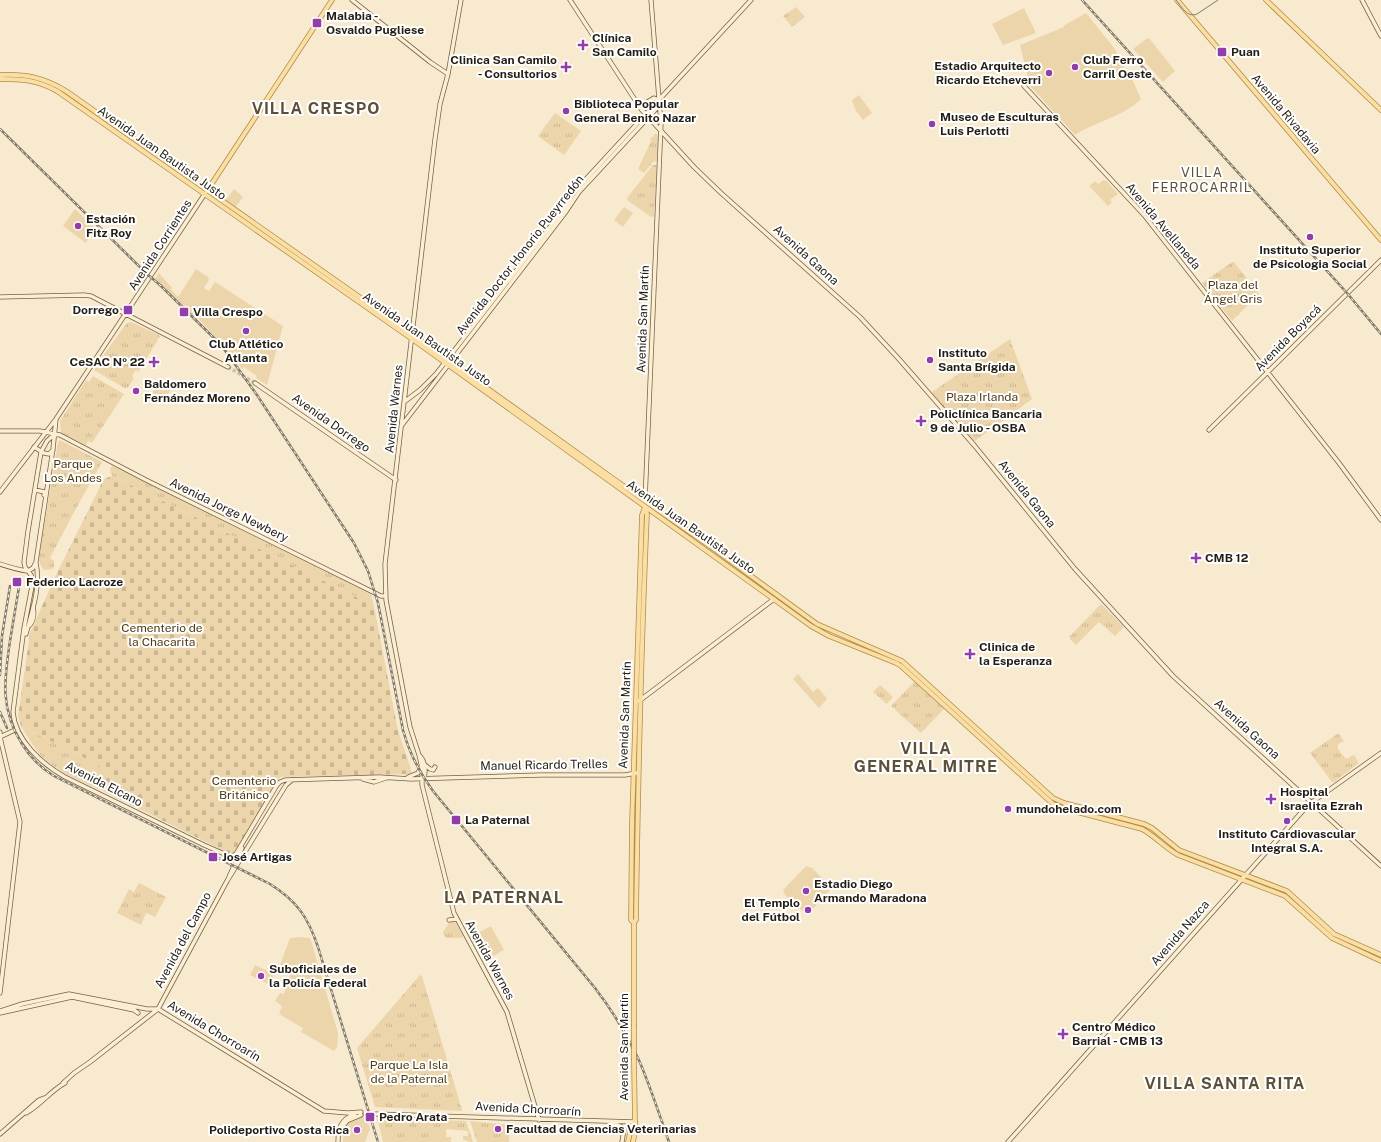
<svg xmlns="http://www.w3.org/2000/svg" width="1381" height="1142" font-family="'Public Sans',sans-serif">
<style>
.grass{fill:url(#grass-tufts)}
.cemetery{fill:url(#cemetery-stones)}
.pitch{fill:#ecd5ab}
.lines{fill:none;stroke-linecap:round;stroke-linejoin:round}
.secondary-tunnel{stroke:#cdc1aa;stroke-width:3.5;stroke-dasharray:3.5 2;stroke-linecap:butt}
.secondary-casing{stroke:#70634b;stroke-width:5}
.primary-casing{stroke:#ae8c49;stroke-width:5.5}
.secondary{stroke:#fdeed1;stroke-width:3.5}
.primary{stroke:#fbdea3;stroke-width:4}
.tram{stroke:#837a68;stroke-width:1}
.rail-casing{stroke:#837a68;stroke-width:2.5}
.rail{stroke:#fff;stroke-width:1;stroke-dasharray:3;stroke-linecap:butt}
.primary-bridge-casing{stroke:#ae8c49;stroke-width:5.5;stroke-linecap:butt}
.primary-bridge{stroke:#fbdea3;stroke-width:4}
.poi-dot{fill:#933dab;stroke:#fff;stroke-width:1.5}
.labels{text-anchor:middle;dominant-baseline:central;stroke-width:4;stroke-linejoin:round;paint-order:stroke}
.poi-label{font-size:12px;font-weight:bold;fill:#231e14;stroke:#fff;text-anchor:start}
.street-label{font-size:12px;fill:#231e14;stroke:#fff}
.park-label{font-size:12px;fill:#4d3a11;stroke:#fff}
.neighbourhood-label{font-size:13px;letter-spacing:1px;fill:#5d5039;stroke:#fff}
.district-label{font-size:16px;font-weight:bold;letter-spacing:1px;fill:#5d5039;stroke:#fff}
</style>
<defs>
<pattern id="grass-tufts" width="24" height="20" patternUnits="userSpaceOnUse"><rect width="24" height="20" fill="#ecd5ab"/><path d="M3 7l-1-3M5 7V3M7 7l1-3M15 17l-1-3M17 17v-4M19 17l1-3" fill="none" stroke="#cab692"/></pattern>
<pattern id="cemetery-stones" width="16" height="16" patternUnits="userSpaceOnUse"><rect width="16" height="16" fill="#ecd5ab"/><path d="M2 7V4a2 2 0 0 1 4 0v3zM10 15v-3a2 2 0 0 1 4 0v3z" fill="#cab692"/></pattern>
</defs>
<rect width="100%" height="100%" fill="#f8eacf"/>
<path class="grass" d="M796,7L805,17L792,27L783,16Z
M555,113L581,131L564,155L538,136Z
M656,133L658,136L657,161L653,162L644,173L638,169L651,141L650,139Z
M653,165H657L654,216L651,217L627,200V198Z
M1232,262H1234L1259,294L1232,321L1202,283Z
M131,322L159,335L160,337L157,340H158L138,372L136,370L132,376L134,378L128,388L127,387L126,389L94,370L96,367L100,369L102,364L98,363L123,328L127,323Z
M1010,339L1032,399L975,441L973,440L933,395L932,392Z
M93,376L124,394L92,443L88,441L86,445L61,433L60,421L86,380L89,382Z
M159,380L163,382L161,386L166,388L168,385L172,387L163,404L159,402L161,398L156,396L154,399L150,397Z
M60,440L102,462L73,514L50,558L54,561V567L52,569L44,570L40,564L39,557L58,442Z
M113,466L371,594L374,606L112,476L110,471L111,467Z
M1101,604L1124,627L1115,636L1099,622L1076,645L1070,639V636Z
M915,681L944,707V709L921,733L891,706Z
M880,685L893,697L887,704L873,692Z
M21,726L108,770L114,785L109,794C88,784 59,773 42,757C34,748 27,736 21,726Z
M1337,734H1339L1344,741L1338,744V749L1346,759L1354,755L1359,763L1334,782H1332L1310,753Z
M139,883L166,897L155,917L146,913L141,925L117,913L129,889L134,892Z
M454,920L463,936L462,938H447L444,936L443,932L450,921Z
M420,975L422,976L462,1110L461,1111L375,1107L357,1048Z
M377,1118L466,1121L473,1142H469L463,1139V1136H468V1131L446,1129V1137H451V1142H383Z
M470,1121L510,1125L509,1142H477Z"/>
<path class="cemetery" d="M112,476L374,606L397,726C401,742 408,757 412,774L280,777L234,853L230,854L109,794L114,785L103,779L108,770L21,726L18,716L30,633L55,577L104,479Z"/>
<path class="pitch" d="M1024,8L1036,33L1003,45L992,24Z
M1086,13L1115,49L1128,76L1132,79L1141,99C1123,117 1096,121 1075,135L1030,86L1020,45L1064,27L1063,26Z
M1149,38L1175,71L1163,82L1133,49L1146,39Z
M859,95L872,113L863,120L856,111L852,100Z
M1104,180L1105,181L1106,180L1118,194L1110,200L1112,202L1108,206L1089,186L1095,181L1098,184Z
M234,189L243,197L235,208L225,201Z
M624,207L633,213L623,227L614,220Z
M75,209L93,226L85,236L88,239L86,243L63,226Z
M196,269L208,277L209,280L204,288L209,291L215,282L283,326L267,385L256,378L257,376L244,367L242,369L219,337L217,339L198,318L197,319L155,279L159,273L172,288L171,289L178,297Z
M798,674L813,692L818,688L826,697L827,699L819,708L793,679Z
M806,866L812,868L830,886V887L831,889L808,914L807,912L805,913L785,895L783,890Z
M491,926L504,950L486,960L473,936Z
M299,937L310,938L313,947L338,1033L337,1047L334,1051L301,1032L303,1028L279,1014L282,1006L275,1001L280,993L284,994L292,970L280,965L290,938Z
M255,965L274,974L270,985L250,975Z
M366,1116L370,1129L365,1142H343C344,1122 348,1121 366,1116Z"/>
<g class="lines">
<path class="secondary-tunnel" d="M228,367L255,383
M361,1115L371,1113L376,1114"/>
<defs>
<path id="secondary" d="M352,0L430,62L448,74
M461,0L448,74L440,104L435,139L385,564L386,600L410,727L419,755L422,768V785L454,913L507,1012L539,1120
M570,0L641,109L694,167L721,193L860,317L898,358L974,445L1075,569L1173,676L1381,866
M1362,0L1381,36
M1024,86L1144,215L1339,463L1381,520
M639,107L654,98L659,100
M0,297L84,295L91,296L228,367
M255,383L396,480
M404,402L420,390L436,374L563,210L575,191L751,0
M402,425L565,213L579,192L656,109L658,103
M1209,430L1381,260
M0,431H40L60,435L146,480L381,596H385
M34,447L44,453L49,454L53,450
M35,490L45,492L44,495
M0,492L56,419L204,195
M645,501L661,124L651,0
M0,564C9,567 18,570 27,571
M28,571L31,575L33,581L24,628L13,712C15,740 42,764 65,777L204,845L229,856H232L236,854L277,785L280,782L285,780L379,777L411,779L541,775H625L636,773
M28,571L33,568L36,562L53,449L56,419
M28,571L25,567L24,562L28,531L41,452L47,441L55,434
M27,628C33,623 35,615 33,607
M26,634C32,612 41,586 36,563
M639,701L774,599
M0,732V737L20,822L0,993
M0,737L17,729
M420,756C426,763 426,770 424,778
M425,765L430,769L433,770L435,767
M408,777L418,773L421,767
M363,779L374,782L386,778
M225,856L230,860L233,866
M229,877L242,848
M449,920L457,919
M0,1011L22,1004L69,994L147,1009H158L324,1111L348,1113L361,1112
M0,1013L72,997L134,1010L138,1013
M63,1083L74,1073L90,1062L158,1009L227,881L286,785L292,780
M26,1113C41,1105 50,1091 65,1083
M376,1114L635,1122
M610,1123L620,1126L624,1129L622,1142
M341,1129L347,1121L361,1115
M0,1134L39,1100L44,1098
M338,1142C338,1128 341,1119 355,1114
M1008,1142L1308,805L1381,753"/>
<path id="primary" d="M1177,0L1381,240
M1266,0L1381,110
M0,75C26,74 43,77 66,91L385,315L615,480L710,546L817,624L902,661L1053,798L1064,803L1144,824L1152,828L1179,850L1287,891L1334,934L1381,955
M0,79C22,79 37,80 57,91L415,341L811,626L829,636L896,663L901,666L1053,804L1062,808L1142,829C1155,836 1165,848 1178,855L1285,896L1332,938L1381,961
M207,191L332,0
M634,923L631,920L632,823L642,515L645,507
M634,1024V923L636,920C638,784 641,649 647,514L645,508
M628,1142L631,1128L635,1122
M633,1142L636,1127L635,1122L634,1060"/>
</defs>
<use href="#secondary" class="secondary-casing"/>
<use href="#primary" class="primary-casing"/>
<use href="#secondary" class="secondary"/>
<use href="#primary" class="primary"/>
<path class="tram" d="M1176,0C1182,7 1187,18 1197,14L1218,0"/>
<defs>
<path id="rail" d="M1082,0L1347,293L1381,334
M0,129L147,274L160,285L216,340L224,349L257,395L354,543L368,571L378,603L403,730C409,752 419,772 433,791L595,988C612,1010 626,1033 638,1058C650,1085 659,1114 669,1142
M19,587C16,605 13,623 10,641C4,681 0,709 22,744C30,757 41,768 54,776L270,884C297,901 308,917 318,947L378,1142
M0,675L2,636L10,586
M0,712L7,728"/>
</defs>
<use href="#rail" class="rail-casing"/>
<use href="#rail" class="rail"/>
<defs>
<path id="primary-bridge" d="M634,1024V1060"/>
</defs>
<use href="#primary-bridge" class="primary-bridge-casing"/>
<use href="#primary-bridge" class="primary-bridge"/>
</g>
<g class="poi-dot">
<rect x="312" y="18" width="10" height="10" rx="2"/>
<path d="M581 39h4v4h4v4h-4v4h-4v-4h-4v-4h4z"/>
<rect x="1217" y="47" width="10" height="10" rx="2"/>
<path d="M564 61h4v4h4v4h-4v4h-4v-4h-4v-4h4z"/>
<circle cx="1075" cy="67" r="4"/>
<circle cx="1049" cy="73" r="4"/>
<circle cx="566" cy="111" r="4"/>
<circle cx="932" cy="124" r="4"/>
<circle cx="78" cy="226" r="4"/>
<circle cx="1310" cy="237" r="4"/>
<rect x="123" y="305" width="10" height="10" rx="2"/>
<rect x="179" y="307" width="10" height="10" rx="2"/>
<circle cx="246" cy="331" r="4"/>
<circle cx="930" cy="360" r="4"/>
<path d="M152 356h4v4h4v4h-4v4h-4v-4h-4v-4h4z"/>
<circle cx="136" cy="391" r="4"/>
<path d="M919 415h4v4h4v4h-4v4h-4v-4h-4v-4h4z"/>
<path d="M1194 552h4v4h4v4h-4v4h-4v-4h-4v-4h4z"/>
<rect x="12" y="577" width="10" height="10" rx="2"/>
<path d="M968 648h4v4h4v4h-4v4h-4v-4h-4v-4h4z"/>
<path d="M1269 793h4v4h4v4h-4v4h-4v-4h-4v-4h4z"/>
<circle cx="1008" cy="809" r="4"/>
<rect x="451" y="815" width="10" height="10" rx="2"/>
<circle cx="1287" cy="821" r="4"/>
<rect x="208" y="852" width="10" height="10" rx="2"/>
<circle cx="806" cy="891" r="4"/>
<circle cx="808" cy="910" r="4"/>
<circle cx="261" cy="976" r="4"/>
<path d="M1061 1028h4v4h4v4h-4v4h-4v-4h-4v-4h4z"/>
<rect x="365" y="1112" width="10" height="10" rx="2"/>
<circle cx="498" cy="1129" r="4"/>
<circle cx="357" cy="1130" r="4"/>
</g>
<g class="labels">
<g class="poi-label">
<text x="326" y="16">Malabia -<tspan x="326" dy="14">Osvaldo Pugliese</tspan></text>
<text x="592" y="38">Clínica<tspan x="592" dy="14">San Camilo</tspan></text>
<text x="1231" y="52">Puan</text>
<text x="557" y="60" text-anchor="end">Clinica San Camilo<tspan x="557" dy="14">- Consultorios</tspan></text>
<text x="1083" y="60">Club Ferro<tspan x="1083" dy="14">Carril Oeste</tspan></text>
<text x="1041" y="66" text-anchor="end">Estadio Arquitecto<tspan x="1041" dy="14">Ricardo Etcheverri</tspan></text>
<text x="574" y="104">Biblioteca Popular<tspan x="574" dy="14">General Benito Nazar</tspan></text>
<text x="940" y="117">Museo de Esculturas<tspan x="940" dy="14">Luis Perlotti</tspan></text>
<text x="86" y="219">Estación<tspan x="86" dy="14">Fitz Roy</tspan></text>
<text x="1310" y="250" text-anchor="middle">Instituto Superior<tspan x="1310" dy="14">de Psicologia Social</tspan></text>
<text x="119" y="310" text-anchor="end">Dorrego</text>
<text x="193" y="312">Villa Crespo</text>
<text x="246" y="344" text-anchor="middle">Club Atlético<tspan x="246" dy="14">Atlanta</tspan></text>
<text x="938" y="353">Instituto<tspan x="938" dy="14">Santa Brígida</tspan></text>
<text x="145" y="362" text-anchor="end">CeSAC Nº 22</text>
<text x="144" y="384">Baldomero<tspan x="144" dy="14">Fernández Moreno</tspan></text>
<text x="930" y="414">Policlínica Bancaria<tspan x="930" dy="14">9 de Julio - OSBA</tspan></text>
<text x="1205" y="558">CMB 12</text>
<text x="26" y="582">Federico Lacroze</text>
<text x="979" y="647">Clinica de<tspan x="979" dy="14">la Esperanza</tspan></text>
<text x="1280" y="792">Hospital<tspan x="1280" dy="14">Israelita Ezrah</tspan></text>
<text x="1016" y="809">mundohelado.com</text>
<text x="465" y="820">La Paternal</text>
<text x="1287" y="834" text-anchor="middle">Instituto Cardiovascular<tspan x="1287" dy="14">Integral S.A.</tspan></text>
<text x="222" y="857">José Artigas</text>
<text x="814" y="884">Estadio Diego<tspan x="814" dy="14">Armando Maradona</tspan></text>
<text x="800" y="903" text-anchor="end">El Templo<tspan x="800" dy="14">del Fútbol</tspan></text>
<text x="269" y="969">Suboficiales de<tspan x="269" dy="14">la Policía Federal</tspan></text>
<text x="1072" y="1027">Centro Médico<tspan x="1072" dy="14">Barrial - CMB 13</tspan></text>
<text x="379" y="1117">Pedro Arata</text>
<text x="506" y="1129">Facultad de Ciencias Veterinarias</text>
<text x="349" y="1130" text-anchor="end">Polideportivo Costa Rica</text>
</g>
<g class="street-label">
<text transform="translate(1286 114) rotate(50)">Avenida Rivadavia</text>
<text transform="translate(162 153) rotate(35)">Avenida Juan Bautista Justo</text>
<text transform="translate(1163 226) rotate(50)">Avenida Avellaneda</text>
<text transform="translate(160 245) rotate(-57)">Avenida Corrientes</text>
<text transform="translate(520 255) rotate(-52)">Avenida Doctor Honorio Pueyrredón</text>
<text transform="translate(806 255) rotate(42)">Avenida Gaona</text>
<text transform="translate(643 319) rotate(-88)">Avenida San Martín</text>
<text transform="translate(1288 338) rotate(-45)">Avenida Boyacá</text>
<text transform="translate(427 339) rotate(35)">Avenida Juan Bautista Justo</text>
<text transform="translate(394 409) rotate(-84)">Avenida Warnes</text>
<text transform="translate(331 423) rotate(35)">Avenida Dorrego</text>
<text transform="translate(1027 494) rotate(51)">Avenida Gaona</text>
<text transform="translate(229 510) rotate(26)">Avenida Jorge Newbery</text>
<text transform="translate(691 527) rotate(35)">Avenida Juan Bautista Justo</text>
<text transform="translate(625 715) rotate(-88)">Avenida San Martín</text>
<text transform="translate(1247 729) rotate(42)">Avenida Gaona</text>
<text transform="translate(544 765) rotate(-1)">Manuel Ricardo Trelles</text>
<text transform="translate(104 784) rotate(27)">Avenida Elcano</text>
<text transform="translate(1180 933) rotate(-49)">Avenida Nazca</text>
<text transform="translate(183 940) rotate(-62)">Avenida del Campo</text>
<text transform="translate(490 960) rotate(61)">Avenida Warnes</text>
<text transform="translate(214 1031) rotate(31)">Avenida Chorroarín</text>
<text transform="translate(624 1047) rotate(-90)">Avenida San Martín</text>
<text transform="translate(528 1109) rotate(3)">Avenida Chorroarín</text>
</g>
<g class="park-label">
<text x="1233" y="285">Plaza del<tspan x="1233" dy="14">Ángel Gris</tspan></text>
<text x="982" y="397">Plaza Irlanda</text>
<text x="73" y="464">Parque<tspan x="73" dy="14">Los Andes</tspan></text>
<text x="162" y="628">Cementerio de<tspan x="162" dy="14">la Chacarita</tspan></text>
<text x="244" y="781">Cementerio<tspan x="244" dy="14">Británico</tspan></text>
<text x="409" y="1065">Parque La Isla<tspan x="409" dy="14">de la Paternal</tspan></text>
</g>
<g class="neighbourhood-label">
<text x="1202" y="172">VILLA<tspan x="1202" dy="15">FERROCARRIL</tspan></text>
</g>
<g class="district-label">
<text x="316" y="108">VILLA CRESPO</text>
<text x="926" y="748">VILLA<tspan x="926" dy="18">GENERAL MITRE</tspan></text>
<text x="504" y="897">LA PATERNAL</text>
<text x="1225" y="1083">VILLA SANTA RITA</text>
</g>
</g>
</svg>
